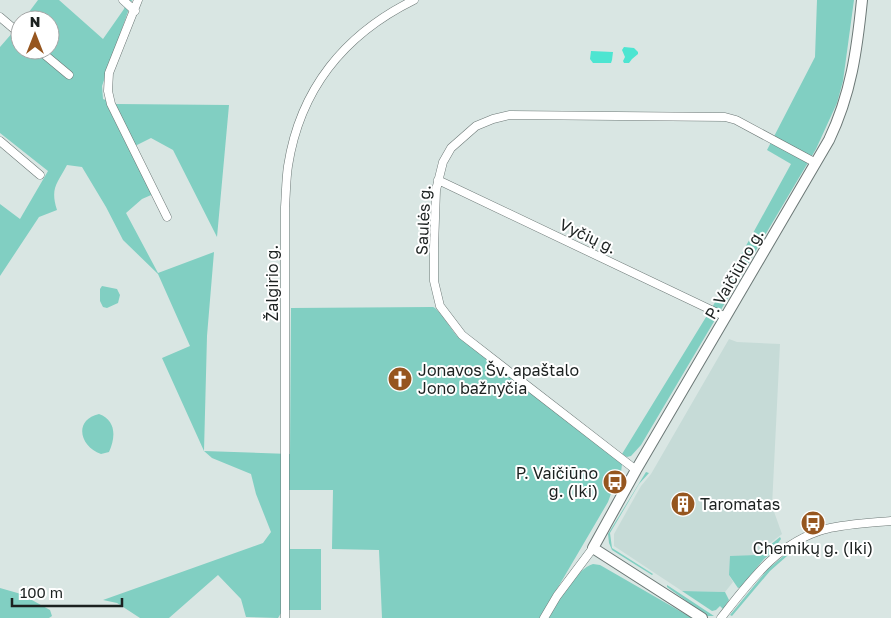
<svg xmlns="http://www.w3.org/2000/svg" width="891" height="618" font-family="'Golos Text',sans-serif">
<style>
.built{fill:#c6dbd7}
.green{fill:#81cfc2}
.water{fill:#4de5d1}
.lines{fill:none;stroke-linecap:round;stroke-linejoin:round}
.minor-casing{stroke:#6c7876;stroke-width:9}
.major-casing{stroke:#6c7876;stroke-width:12}
.minor{stroke:#fff;stroke-width:8}
.major{stroke:#fff;stroke-width:10}
.labels{text-anchor:middle;dominant-baseline:central;stroke-width:4;stroke-linejoin:round;paint-order:stroke}
.street-label{font-size:16px;fill:#1c2120;stroke:#fff}
.poi-label{font-size:16px;fill:#1c2120;stroke:#fff;text-anchor:start}
</style>
<rect width="100%" height="100%" fill="#d9e6e3"/>
<path class="built" d="M729,339L737,342L780,344L772,506L782,534L729,575L733,582L725,592L682,591L614,546V534L641,486L651,474Z"/>
<path class="green" d="M38,0H59L103,39L124,9L127,0H132L102,86L103,99L116,104L229,105L217,237L173,150L151,138L135,146L158,192L142,199L126,213L158,273L214,252L207,336L204,451L290,454L291,308L433,307C439,309 451,329 457,336L622,464L621,473H619L610,489L612,491L608,502L540,618H382L379,550L332,549L333,490H289L290,549H321V610H283L278,618L246,617L241,599L218,575L169,618H140L117,603L103,600L263,543L271,532L256,494L251,474L212,458L204,451L162,358L190,346L158,274L123,240L106,207L82,167L67,165C57,184 50,188 57,210L39,217L0,276V204L20,219L48,171L0,133V47L20,24V50H50V20H23Z
M817,0H854L843,81L837,103L816,149L641,445L631,456L627,457L622,454L714,304L791,164L767,150L815,57Z
M102,286L117,289L120,295L118,303L107,308L103,307L100,301V289Z
M99,414C116,420 116,437 109,452L101,454C80,447 73,420 99,414Z
M646,472L649,473L639,484L610,533L612,548L653,574L652,575L612,550L609,543L608,534Z
M780,537L781,539L778,543L780,546L764,559L741,587L738,588L729,575L730,556L758,555Z
M786,554L787,556L770,571L732,616L730,615L768,569Z
M593,564L600,565L692,618H549C558,602 576,569 593,564Z
M667,585L714,616H707L667,587Z
M0,588L21,594L50,610L52,616L49,618H0Z
M682,591L725,592L729,600L723,609L720,606L716,610L712,611Z"/>
<path class="water" d="M624,47L634,48L638,52V54L632,59L629,63H624L623,61L625,57L622,50Z
M591,51L613,52L612,60L611,63H593L590,59Z"/>
<g class="lines">
<defs>
<path id="minor" d="M123,0L135,11
M138,0L109,73L108,91L111,104L167,217
M0,17L20,34
M39,50L69,75
M0,141L40,175
M438,180L726,317
M636,470L462,335L440,306L434,281V247L436,190L443,162L451,148L476,126L493,119L510,115L725,117L736,120L816,163
M285,618V207C286,194 286,179 288,166C300,89 345,34 414,0
M544,618L557,596L593,548
M721,618C750,581 778,542 826,529C847,524 869,523 891,521"/>
<path id="major" d="M702,618L593,548L636,470L829,140C851,94 857,50 862,0"/>
</defs>
<use href="#minor" class="minor-casing"/>
<use href="#major" class="major-casing"/>
<use href="#minor" class="minor"/>
<use href="#major" class="major"/>
</g>
<defs>
<symbol id="church-disc" viewBox="-11 -11 22 22"><circle r="9.5" fill="#96561f" stroke="#fff"/><path d="M-1.2-6h2.4v3.5h3.3v2.4h-3.3V6h-2.4V-.1h-3.3v-2.4h3.3Z" fill="#fff"/></symbol>
<symbol id="bus-disc" viewBox="-11 -11 22 22"><circle r="9.5" fill="#96561f" stroke="#fff"/><path d="M-5-6H5V4H4V6H2V4H-2V6H-4V4H-5ZM-3.5-4V0h7V-4ZM-3.5 1.2v1.5H-2V1.2ZM2 1.2v1.5H3.5V1.2Z" fill="#fff"/></symbol>
<symbol id="building-disc" viewBox="-11 -11 22 22"><circle r="9.5" fill="#96561f" stroke="#fff"/><path d="M-4-6H4V6H1V3H-1V6H-4ZM-2.5-4.3h1.7v1.8h-1.7ZM.8-4.3h1.7v1.8H.8ZM-2.5-1h1.7V.8h-1.7ZM.8-1h1.7V.8H.8Z" fill="#fff"/></symbol>
</defs>
<g fill-rule="evenodd">
<use href="#church-disc" x="386" y="365" width="28" height="28"/>
<use href="#bus-disc" x="601" y="468" width="28" height="28"/>
<use href="#building-disc" x="669" y="490" width="28" height="28"/>
<use href="#bus-disc" x="799" y="509" width="28" height="28"/>
</g>
<g class="labels">
<g class="street-label">
<text transform="translate(423 220) rotate(-87)">Saulės g.</text>
<text transform="translate(588 236) rotate(25)">Vyčių g.</text>
<text transform="translate(734 274) rotate(-60)">P. Vaičiūno g.</text>
<text transform="translate(272 283) rotate(-90)">Žalgirio g.</text>
</g>
<g class="poi-label">
<text x="418" y="370">Jonavos Šv. apaštalo<tspan x="418" dy="18">Jono bažnyčia</tspan></text>
<text x="598" y="473" text-anchor="end">P. Vaičiūno<tspan x="598" dy="18">g. (Iki)</tspan></text>
<text x="700" y="504">Taromatas</text>
<text x="813" y="548" text-anchor="middle">Chemikų g. (Iki)</text>
</g>
</g>
<g transform="translate(35 35)"><circle r="24" fill="#ffffff" stroke="#a4a6a6"/>
<path d="M0-4L9 19L0 12L-9 19Z" fill="#96561f"/>
<text y="-8" font-size="14" font-weight="bold" text-anchor="middle" fill="#1c2120">N</text>
</g>
<path d="M12 598v8h110v-8" fill="none" stroke="#1c2120" stroke-width="2.5"/>
<text x="20" y="598" font-size="15" fill="#1c2120" stroke="#ffffff" stroke-width="4" paint-order="stroke">100 m</text>
</svg>
